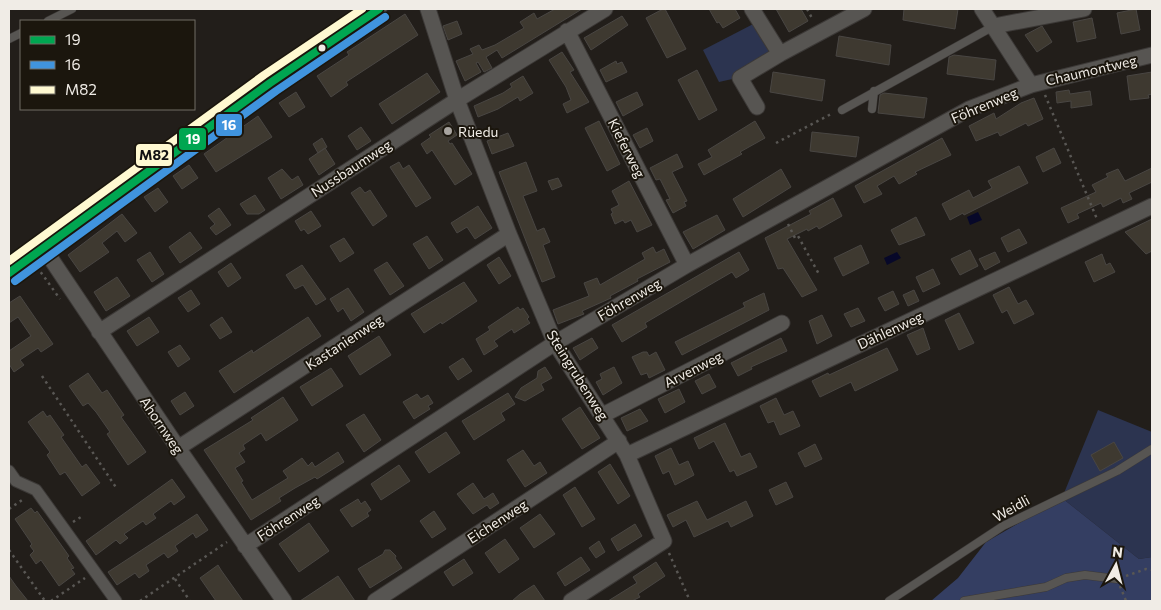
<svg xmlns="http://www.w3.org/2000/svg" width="1161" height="610" font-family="Commissioner,sans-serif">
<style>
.green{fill:#2c3450}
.forest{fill:#343e62}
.water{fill:#070829}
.building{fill:#3e3930;stroke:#494643}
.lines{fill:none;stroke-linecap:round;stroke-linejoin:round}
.service-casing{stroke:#3c3937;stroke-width:9}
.pedestrian-casing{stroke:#3c3937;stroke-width:13}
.minor-casing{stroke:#3c3937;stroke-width:17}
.path{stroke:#595754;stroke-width:2.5;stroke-dasharray:2.5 4;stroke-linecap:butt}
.service{stroke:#575552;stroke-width:8}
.pedestrian{stroke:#575552;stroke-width:11}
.minor{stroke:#575552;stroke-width:15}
.bus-1-casing{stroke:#1b160d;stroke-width:11}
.bus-2-casing{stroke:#1b160d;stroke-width:11}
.bus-3-casing{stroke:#1b160d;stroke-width:11}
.bus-1{stroke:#00a651;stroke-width:8}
.bus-2{stroke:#4094de;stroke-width:8}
.bus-3{stroke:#fff9d1;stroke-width:8}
.bus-dot{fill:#f0ece6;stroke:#1b160d;stroke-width:2}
.poi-dot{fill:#a8a49f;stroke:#1b160d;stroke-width:2}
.labels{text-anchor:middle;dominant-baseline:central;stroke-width:4;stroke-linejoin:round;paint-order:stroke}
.street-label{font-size:14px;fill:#f0ece6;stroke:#1b160d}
.poi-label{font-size:14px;fill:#f0ece6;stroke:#1b160d;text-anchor:start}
.line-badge{stroke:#1b160d;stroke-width:2}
.badge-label{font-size:14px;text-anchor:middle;font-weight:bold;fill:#fff}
.pale-badge-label{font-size:14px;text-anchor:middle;font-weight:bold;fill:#111}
</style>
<rect width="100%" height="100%" fill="#221e1a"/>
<path class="green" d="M761,20L779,55L741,77L719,82L703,50Z
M1098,410L1152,432V557L1139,559L1062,498Z"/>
<path class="forest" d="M1062,498L1139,559L1152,557V601H931L958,578L986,542Z"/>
<path class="water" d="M978,212L982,220L970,225L967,217Z
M897,252L901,258L887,265L884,258Z"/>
<path class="building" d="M555,9H582L502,58L497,50L486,57L492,68L484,72L478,62L476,63L481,72L465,81L456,61L473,54L470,49L479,45L482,50L495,45L524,28L520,22L534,13L537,19Z
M663,9H665L686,49L667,58L646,18Z
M709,9H735L740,18L723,28L719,22L717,23Z
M776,9H801L808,21L789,32Z
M904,9H958L955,29L903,20Z
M1136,9L1140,30L1121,34L1117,13Z
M405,14L418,35L346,82L348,85L331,97L317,76L349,55L347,52Z
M622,16L628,25L591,50L584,38Z
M1092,18L1096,38L1077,42L1073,22Z
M457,21L462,34L448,40L443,26Z
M1042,26L1052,42L1037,52L1025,35Z
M839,36L891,45L889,65L836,56Z
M562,52L574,70L570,72L589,102L567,113L563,104L571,100L566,87L549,60Z
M954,55L996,60L994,80L947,74L949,57Z
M616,61L617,64L622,62L627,72L606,82L600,70Z
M697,70L717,110L699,120L678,80Z
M773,72L825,80L822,101L770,92Z
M1152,72V94L1148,95L1149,98L1130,100L1127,76Z
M427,73L440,92L392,124L379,104Z
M523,76L533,93L520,101L518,97L498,109L478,117L474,106L503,93L512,87L510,84Z
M1069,90L1070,94L1090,91L1092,105L1071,108V101L1057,103L1056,92Z
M296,92L305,107L289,117L279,103Z
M637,92L643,105L623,116L616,102Z
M884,93L927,98L924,118L878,113L880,95Z
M1034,98L1043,119L1028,126L1026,123L1000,136L998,132L976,141L969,126L994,113L996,119L1021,103Z
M258,116L272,137L216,172L204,154Z
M599,121L620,164L607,171L585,128Z
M755,121L765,138L740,152L742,154L704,175L698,164L712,157L708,150Z
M449,122L457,135L448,141L450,144L452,143L472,174L455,185L432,150L427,154L421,144L431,137L429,135Z
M361,127L371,141L357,150L348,136Z
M647,128L653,141L640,148L633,135Z
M812,132L859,137L856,157L810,151Z
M508,133L514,146L492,154L487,141Z
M322,138L327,147L318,153L313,144Z
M942,138L951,155L915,172L917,174L899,184L894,176L877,186L882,194L864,203L855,186Z
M325,148L335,164L319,175L309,159Z
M1054,148L1061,163L1043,172L1036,157Z
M677,154L683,167L672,172L687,201L684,202L686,206L673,213L666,200L670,199L660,179L656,180L650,168Z
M399,162L403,169L409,165L431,198L416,207L390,167Z
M526,162L537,191L523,196L537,231L544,228L550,242L543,245L555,277L542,282L499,172Z
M189,165L198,178L182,189L173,176Z
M1019,166L1028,183L964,215L963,213L950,220L942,204L969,190L973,198L992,188L988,181Z
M1152,168V182L1129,193L1132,199L1123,203L1121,198L1103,207L1101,203L1077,214L1079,218L1068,223L1061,208L1096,192L1092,185L1108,177L1106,174L1118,169L1125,181Z
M282,169L292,180L298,176L303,185L281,199L268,178Z
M781,169L791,187L743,217L733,199Z
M558,178L562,186L552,190L548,181Z
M629,181L652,225L637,232L631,220L625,223L623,220L615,224L611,214L613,213L611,209L619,205L612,191Z
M360,187L365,193L370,190L387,216L373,226L351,193Z
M158,188L168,202L155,212L144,197Z
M255,195L265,210L259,214H247L240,204Z
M833,198L842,216L819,229L817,226L808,231L807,229L787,239L817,290L802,297L783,268L778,269L765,238L811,214L809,211Z
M478,206L492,228L475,239L467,227L457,233L451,223Z
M219,208L231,225L216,235L210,228L215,224L208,216Z
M311,211L321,226L308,234L304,229L301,231L295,221Z
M122,214L137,233L125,242L117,231L102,243L109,252L80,272L68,255Z
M717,215L725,230L693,249L683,232Z
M916,217L925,235L899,245L891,230Z
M1152,219V251L1146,254L1125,232Z
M1019,229L1027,243L1008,252L1001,238Z
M190,232L202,248L180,263L169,247Z
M427,236L443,260L429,269L413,244Z
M344,238L354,253L340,262L330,246Z
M861,245L869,263L843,276L834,258Z
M653,247L656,253L664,249L670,262L637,279L638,281L610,296L611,298L582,311L584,314L558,324L553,310L589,296L584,283L597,278L600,285L645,259L642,253Z
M970,250L978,266L960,275L951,259Z
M150,252L164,274L152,282L137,260Z
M739,252L749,270L736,278L732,272L713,283L645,323L647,327L622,342L612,325Z
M995,252L1000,262L985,270L979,259Z
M1102,254L1106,265L1110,263L1115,272L1094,282L1085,262Z
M499,257L511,276L499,284L487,265Z
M387,262L404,286L390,295L374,270Z
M231,263L241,278L228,287L218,272Z
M302,265L326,299L316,305L303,285L295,289L286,275Z
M933,269L940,284L923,292L916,277Z
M117,277L130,296L106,311L94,292Z
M464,282L477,301L442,324L441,322L424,333L411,314Z
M1009,287L1018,304L1026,300L1034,314L1014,324L1007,310L1002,313L993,295Z
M348,288L364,312L351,321L343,308L338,312L330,299Z
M191,290L200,304L188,312L178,298Z
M914,290L919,301L908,306L903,295Z
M893,291L899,304L885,311L878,298Z
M764,293L769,310L682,355L675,342L745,307L743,303Z
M20,296L53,344L41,352L38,348L20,360L24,365L14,372L9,364V351L31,336L18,317L9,323V303Z
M518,307L520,310L523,308L529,317L527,319L530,323L514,333L512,329L494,341L498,346L484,355L476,339L490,330L488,327Z
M858,308L865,321L851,327L844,314Z
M959,313L974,343L959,350L945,320Z
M822,315L832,336L817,344L809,321Z
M149,317L159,332L137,346L127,331Z
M222,317L232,332L220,339L210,325Z
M308,317L321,336L234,393L219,371L252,350L253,353Z
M923,328L930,349L917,355L907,335Z
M379,336L391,355L360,375L348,356Z
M592,338L598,348L580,360L573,348Z
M781,338L787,351L751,367L752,369L738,376L731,363Z
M180,345L190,359L178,367L168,352Z
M887,348L898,370L855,391L851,382L820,397L812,381L828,373L829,375Z
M643,352H647L649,356L656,352L665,370L649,378L647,373L641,375L632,357Z
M463,358L472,371L458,380L449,367Z
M545,367L552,378L541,384L544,390L525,401L515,397L521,388L537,378L538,371Z
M614,367L622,383L603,395L596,382L602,379L600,374Z
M331,368L343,386L312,406L300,387Z
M88,373L102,393L107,390L124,415L121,417L146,452L128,465L107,434L110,432L96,412L88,403L83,406L69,386Z
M709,374L716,387L702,394L695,381Z
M679,389L685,402L665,413L658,399Z
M185,392L194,406L180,415L171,401Z
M508,393L515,404L501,413L505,420L474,440L462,421Z
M417,394L421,399L428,395L433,403L428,406L430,409L414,419L403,402Z
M283,397L298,420L266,441L261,433L243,445L245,449L239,453L245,462L235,468L243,481L241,482L252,500L288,478L283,471L302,458L308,466L312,462L315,467L338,452L344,462L317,479L315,477L295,488L279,498L281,501L251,520L204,450L253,420L251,418Z
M776,398L784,415L793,411L800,426L780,435L774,421L768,423L760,406Z
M580,407L600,438L582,449L562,419Z
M640,409L648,421L627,431L621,418Z
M43,411L47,417L50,415L64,435L61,437L82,467L86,464L100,483L82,496L65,472L60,475L47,455L50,452L28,422Z
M364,414L381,440L364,452L346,425Z
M725,423L741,457L750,453L757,467L737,476L734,470L730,472L714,441L699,449L694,438Z
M446,432L460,453L429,473L415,452Z
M1114,442L1123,458L1100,471L1091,455Z
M815,444L822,459L805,467L798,453Z
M671,448L679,465L688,461L694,475L675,485L669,471L663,474L655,456Z
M523,450L534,466L540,462L547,473L525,487L507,460Z
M610,464L630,496L618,504L598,472Z
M399,465L410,481L381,500L371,484Z
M172,479L185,497L174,505L171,501L153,514L156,518L146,525L143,521L124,534L128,538L120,544L116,540L96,555L86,541Z
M786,482L793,497L776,505L769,490Z
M473,483L484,499L493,493L499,503L490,509L487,505L473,514L457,494Z
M575,487L595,519L582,527L563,495Z
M358,499L361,504L365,501L371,510L367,513L369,516L352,527L340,510Z
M697,501L707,520L746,501L753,516L731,527L728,521L694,537L686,520L673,527L667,515Z
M31,508L35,513L37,511L47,525L69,556L67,558L74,568L71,569L75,574L59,586L41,560L36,564L30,555L34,551L30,546L32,544L15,519Z
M434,511L446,529L432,538L420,521Z
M197,514L208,530L196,538L193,533L175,546L178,551L168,558L164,553L146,565L149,571L139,578L135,573L117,585L108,572Z
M540,514L555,534L534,548L520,528Z
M309,523L329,551L299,572L279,544Z
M635,524L642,536L618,551L611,539Z
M505,539L519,559L499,573L485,553Z
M599,541L605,552L596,558L589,548Z
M385,550H390L396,556L395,558L402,568L370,588L358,569L383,554Z
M581,557L590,570L565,586L557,573Z
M464,559L473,573L453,586L444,572Z
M656,562L665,576L638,594L640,597L632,601H608L637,583L633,577Z
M218,565L221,570L243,601H216L200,578Z
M9,576L16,586L28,601H9Z
M338,576L355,601H300Z
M534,585L545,601H512L520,594Z"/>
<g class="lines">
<defs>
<path id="service" d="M48,21L72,9
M9,39L21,33
M872,109L874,91
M842,110L994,26
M889,601L1003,526L1117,471L1152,449
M964,601L1046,587L1066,578L1085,575L1117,579"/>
<path id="pedestrian" d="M9,471L16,481L36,490L116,601"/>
<path id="minor" d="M428,9L457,100L509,234L555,343L627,455L664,541L571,601
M752,9L780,54L864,9
M982,9L1031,85L1152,55
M994,26L1084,9
M567,31L687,265
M757,107L740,78L780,54
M43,247L178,448L284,601
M9,273L270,83L379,9
M99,332L457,100L605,9
M603,415L782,323
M178,448L509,234
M627,455L1152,206
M245,546L555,343L687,265L969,109L1031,85
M375,601L619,441"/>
</defs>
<use href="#service" class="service-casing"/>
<use href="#pedestrian" class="pedestrian-casing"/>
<use href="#minor" class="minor-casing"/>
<path class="path" d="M807,9L813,20
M1045,95L1097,219
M776,143L833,113
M788,224L795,238L798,236L820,276
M37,267L60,299
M42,376L117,489
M9,509L25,498
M73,522L81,517
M9,550L45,601
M669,553L690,601
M1126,576L1146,569L1152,570
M175,579L190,601
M1120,586L1126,601
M51,601L85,578
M140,601L227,542"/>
<use href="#service" class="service"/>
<use href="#pedestrian" class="pedestrian"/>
<use href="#minor" class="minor"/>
<defs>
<path id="bus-1" d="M9,273L270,83L379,9"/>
<path id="bus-2" d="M15,281L276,91L385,17"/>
<path id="bus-3" d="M9,261L264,75L362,9"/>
</defs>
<use href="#bus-1" class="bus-1-casing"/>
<use href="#bus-2" class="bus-2-casing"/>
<use href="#bus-3" class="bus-3-casing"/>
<use href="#bus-1" class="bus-1"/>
<use href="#bus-2" class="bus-2"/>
<use href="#bus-3" class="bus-3"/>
</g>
<circle class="bus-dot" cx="322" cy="48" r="4.5"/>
<circle class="poi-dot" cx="448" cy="131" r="5"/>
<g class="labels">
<g class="street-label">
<text transform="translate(1091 70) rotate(-13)">Chaumontweg</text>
<text transform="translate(984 105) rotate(-23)">Föhrenweg</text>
<text transform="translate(627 148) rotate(63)">Kieferweg</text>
<text transform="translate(351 168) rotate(-33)">Nussbaumweg</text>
<text transform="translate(629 299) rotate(-30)">Föhrenweg</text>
<text transform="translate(890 330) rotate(-25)">Dählenweg</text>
<text transform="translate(344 342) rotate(-33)">Kastanienweg</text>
<text transform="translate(693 369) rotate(-27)">Arvenweg</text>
<text transform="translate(578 375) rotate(58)">Steingrubenweg</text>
<text transform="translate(162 425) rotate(56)">Ahornweg</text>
<text transform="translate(1011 508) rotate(-29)">Weidli</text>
<text transform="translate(288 518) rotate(-33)">Föhrenweg</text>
<text transform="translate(497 521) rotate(-33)">Eichenweg</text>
</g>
<g class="poi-label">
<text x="458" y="131">Rüedu</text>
</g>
</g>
<g class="line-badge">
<rect x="215" y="113" width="28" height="24" rx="5" fill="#4094de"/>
<rect x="178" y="127" width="29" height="24" rx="5" fill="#00a651"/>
<rect x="135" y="143" width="38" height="24" rx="5" fill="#fff9d1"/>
</g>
<g class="badge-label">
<text x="229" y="130">16</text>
<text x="193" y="144">19</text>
</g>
<g class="pale-badge-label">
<text x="154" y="160">M82</text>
</g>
<rect width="1161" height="610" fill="none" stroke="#f0ece6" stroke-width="20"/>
<rect x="20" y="20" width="175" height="90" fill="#1b160d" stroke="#706c64"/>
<rect x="30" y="36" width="25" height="8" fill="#00a651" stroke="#706c64"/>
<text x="65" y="45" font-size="15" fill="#f0ece6">19</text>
<rect x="30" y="61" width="25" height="8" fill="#4094de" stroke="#706c64"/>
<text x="65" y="70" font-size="15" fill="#f0ece6">16</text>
<rect x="30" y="86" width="25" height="8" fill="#fff9d1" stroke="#706c64"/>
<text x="65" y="95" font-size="15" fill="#f0ece6">M82</text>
<g transform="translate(1116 565) rotate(7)" stroke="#1b160d" stroke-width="4" paint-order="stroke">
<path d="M0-4L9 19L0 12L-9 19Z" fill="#f0ece6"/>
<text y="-8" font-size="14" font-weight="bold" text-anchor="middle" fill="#f0ece6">N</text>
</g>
</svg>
